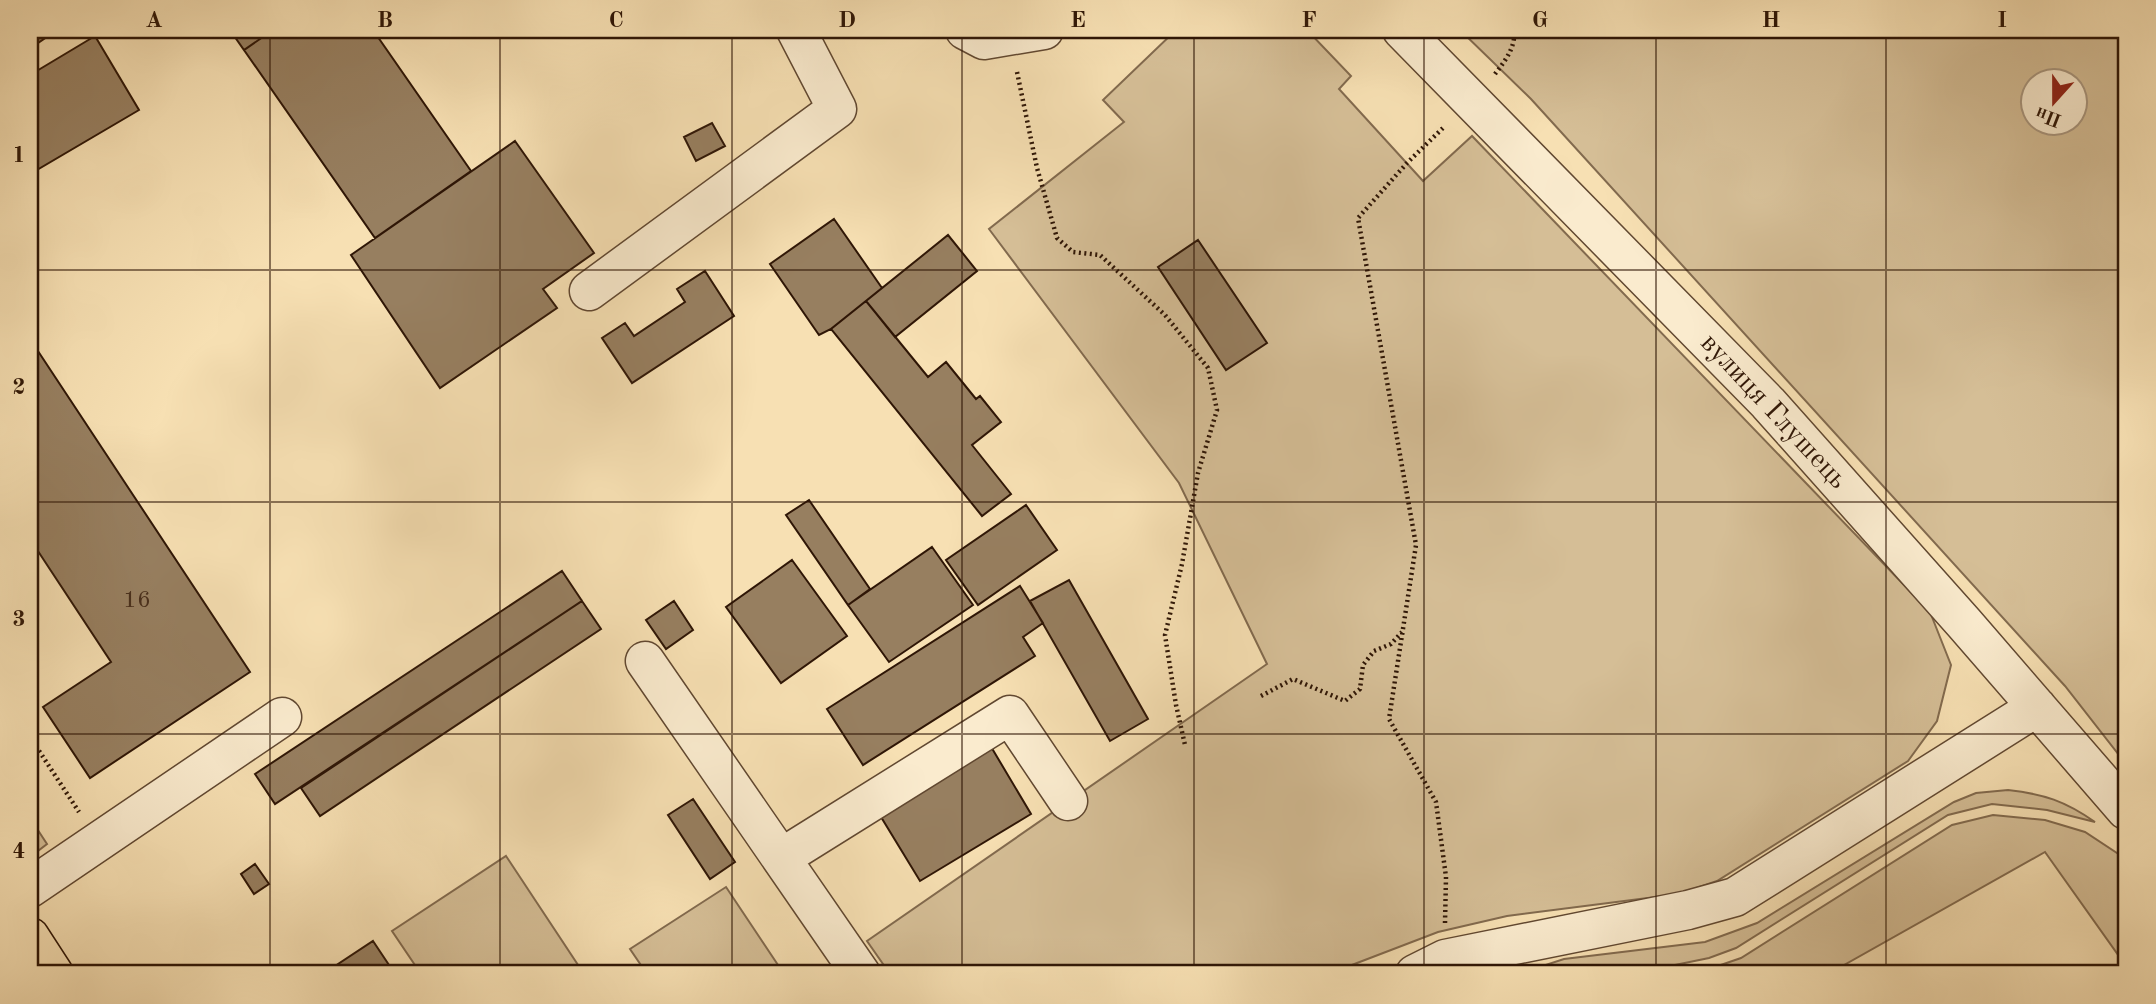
<svg xmlns="http://www.w3.org/2000/svg" width="2156" height="1004" font-family="'Old Standard TT',serif">
<style>
.green{fill:#d5be96;stroke:#826a4e;stroke-width:2;fill-rule:evenodd}
.building{fill:#977f60;stroke:#2f1606;stroke-width:2}
.lines{fill:none;stroke-linecap:round;stroke-linejoin:round}
.minor-casing{stroke:#614831;stroke-width:41}
.major-casing{stroke:#2f1606;stroke-width:41}
.path{stroke:#2f1606;stroke-width:4.5;stroke-dasharray:2 3.5;stroke-linecap:butt}
.minor{stroke:#faebce;stroke-width:38}
.major{stroke:#f7e0b3;stroke-width:38}
.grid{fill:none;stroke:#2f1606;stroke-width:2;stroke-opacity:0.55}
.labels{text-anchor:middle;dominant-baseline:central;stroke-width:7;stroke-linejoin:round;paint-order:stroke}
.number-label{font-size:24px;fill:#49301c}
.street-label{font-size:28px;fill:#2f1606;stroke:#faebce}
.neatline{fill:none;stroke:#2f1606;stroke-width:2.5}
.grid-label{font-size:23px;text-anchor:middle;font-weight:bold;fill:#2f1606}
</style>
<rect width="100%" height="100%" fill="#f7e0b3"/>
<filter id="stains"><feTurbulence type="fractalNoise" baseFrequency=".00286" numOctaves="4"/><feColorMatrix values="0 0 0 0 .2 0 0 0 0 .09 0 0 0 0 .02 0 0 0 .5 -.17"/></filter>
<radialGradient id="worn" r=".72"><stop offset=".6" stop-color="#630" stop-opacity="0"/><stop offset="1" stop-color="#630" stop-opacity=".3"/></radialGradient>
<path class="green" d="M1176,30H1307L1351,76L1339,89L1423,181L1472,136L1930,612L1951,665L1937,721L1908,761L1717,881L1679,894L1507,916L1438,932L1344,968L1333,974H890L867,941L1267,664L1179,483L989,229L1124,122L1103,100Z
M1460,30H2126V764L2065,686L1531,99ZM2034,80H2076V122H2034Z
M2008,790C2044,794 2065,801 2095,822L2047,810L1992,804L1948,815L1736,948L1709,958L1631,974H1518L1564,959L1705,942L1757,923L1954,802L1976,793Z
M1993,815L2045,820L2085,832L2126,859V966L2045,852L1828,974H1681L1712,968L1741,958L1952,825Z
M30,818L47,844L34,854L30,848Z
M506,856L584,974H421L392,931Z
M726,887L784,974H647L630,949Z"/>
<path class="building" d="M30,30H57L35,45L30,37Z
M230,30H273L244,50Z
M273,30H373L471,171L375,238L244,50Z
M95,36L139,110L30,174V75Z
M712,123L725,146L696,161L684,137Z
M515,141L594,253L543,289L557,308L440,388L351,255Z
M834,219L882,288L831,329L819,335L770,264Z
M948,235L977,271L895,337L866,301Z
M1198,240L1267,343L1226,370L1158,267Z
M705,271L734,316L632,383L602,338L625,323L634,336L685,302L677,289Z
M866,301L928,377L946,362L976,399L980,396L1001,422L972,445L1011,494L982,516L831,329Z
M30,339L250,672L90,778L43,707L111,662L30,539Z
M809,500L870,589L848,605L786,515Z
M1026,505L1057,550L978,605L946,560Z
M932,547L973,605L889,662L848,605Z
M792,560L847,636L781,683L726,607Z
M562,571L582,601L275,804L255,774Z
M1069,580L1148,719L1110,741L1030,601Z
M1020,586L1043,623L1023,637L1035,656L863,765L827,709Z
M582,601L601,629L320,816L301,788Z
M674,601L693,630L666,649L646,620Z
M990,745L1031,814L920,881L878,812Z
M693,799L735,862L710,879L668,815Z
M255,864L269,884L254,894L241,874Z
M373,941L395,974H323Z"/>
<g class="lines">
<defs>
<path id="minor" d="M965,30L984,40L1044,30
M1402,30L1768,403L1964,623L2126,810
M589,291L837,109L796,30
M645,661L861,974
M781,858L1010,715L1068,801
M30,888L282,717
M1415,974L1445,959L1688,910L1735,897L2037,707"/>
<path id="major" d="M30,937L54,974"/>
</defs>
<use href="#minor" class="minor-casing"/>
<use href="#major" class="major-casing"/>
<path class="path" d="M1017,72L1037,168L1057,238L1073,252L1100,255L1165,315L1208,368L1217,410L1198,473L1182,564L1165,635L1176,705L1185,745
M1495,74C1505,61 1516,47 1514,30
M1261,696L1293,679L1345,701L1360,689L1363,665L1374,651L1391,644L1402,632
M30,737L79,812
M1445,923L1446,877L1436,802L1389,719L1416,545L1358,218L1407,163L1445,126"/>
<use href="#minor" class="minor"/>
<use href="#major" class="major"/>
</g>
<path class="grid" d="M270,30V974M500,30V974M732,30V974M962,30V974M1194,30V974M1424,30V974M1656,30V974M1886,30V974M30,270H2126M30,502H2126M30,734H2126"/>
<g class="labels">
<g class="number-label">
<text x="137" y="601">16</text>
</g>
<g class="street-label">
<text transform="translate(1773 412) rotate(47)">вулиця Глушець</text>
</g>
</g>
<rect width="2156" height="1004" fill="none" stroke="#f7e0b3" stroke-width="77"/>
<g transform="translate(2054 102) rotate(201)"><circle r="33" fill="#faebce" stroke="#a9967e" stroke-width="2"/>
<path d="M0-5L12 26L0 18L-12 26Z" fill="#8f2418"/>
<text y="-10" font-size="19" font-weight="bold" text-anchor="middle" fill="#2f1606">Пн</text>
</g>
<rect x="38" y="38" width="2080" height="927" class="neatline"/>
<g class="grid-label">
<text x="154" y="27">A</text>
<text x="385" y="27">B</text>
<text x="616" y="27">C</text>
<text x="847" y="27">D</text>
<text x="1078" y="27">E</text>
<text x="1309" y="27">F</text>
<text x="1540" y="27">G</text>
<text x="1771" y="27">H</text>
<text x="2002" y="27">I</text>
<text x="19" y="162">1</text>
<text x="19" y="394">2</text>
<text x="19" y="626">3</text>
<text x="19" y="858">4</text>
</g>
<rect width="100%" height="100%" filter="url(#stains)"/>
<rect width="100%" height="100%" fill="url(#worn)"/>
</svg>
